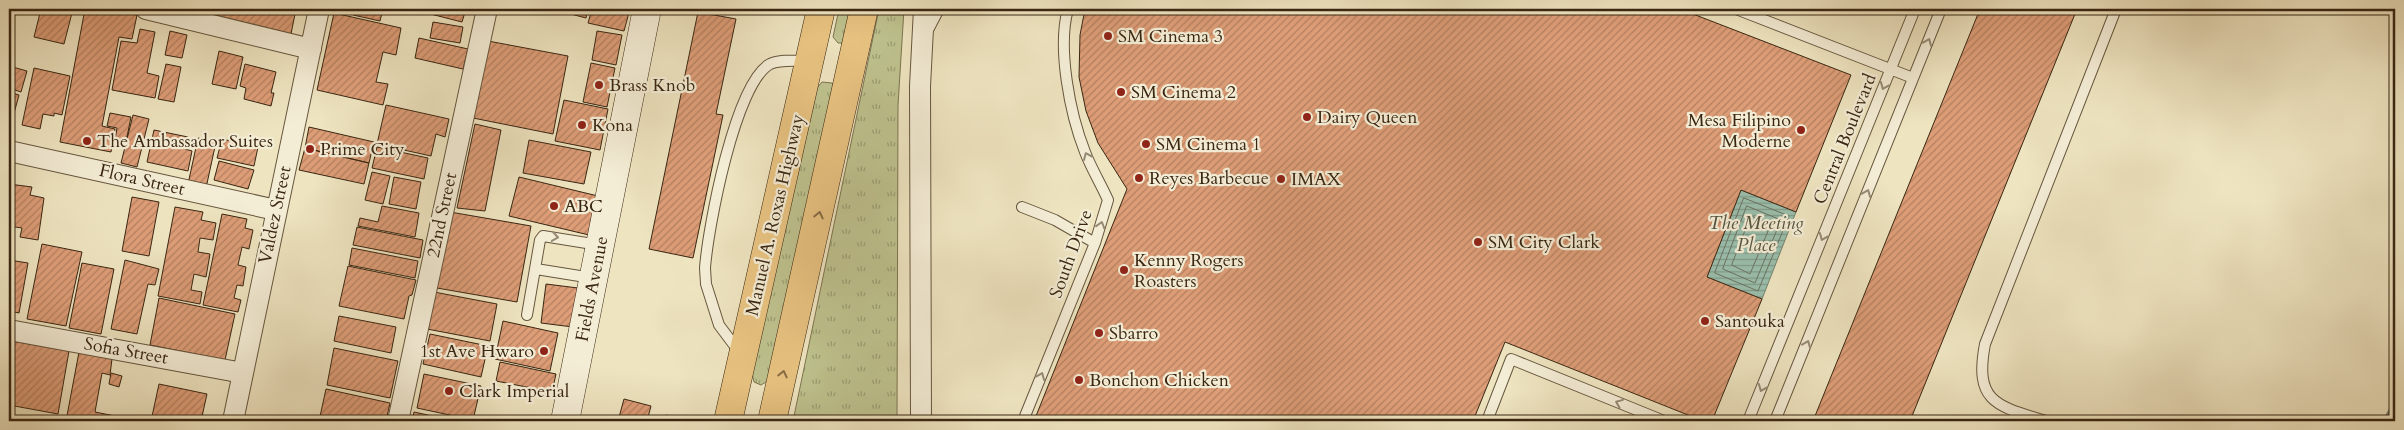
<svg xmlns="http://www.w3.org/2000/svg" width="2404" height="430" font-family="Cardo,serif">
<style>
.grass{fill:url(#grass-tufts);stroke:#7c7450}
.water{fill:url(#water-rules);stroke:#73826f}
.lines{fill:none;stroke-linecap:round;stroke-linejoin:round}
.shore{stroke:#6a7260;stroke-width:1}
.stream{stroke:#73826f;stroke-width:5}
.building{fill:url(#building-hatch);stroke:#392612}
.service-casing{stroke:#66563e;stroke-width:12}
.minor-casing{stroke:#66563e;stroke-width:22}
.secondary-casing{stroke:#392612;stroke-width:29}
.primary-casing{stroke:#392612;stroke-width:29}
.service{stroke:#f4edd6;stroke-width:10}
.minor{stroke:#f4edd6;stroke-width:20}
.secondary{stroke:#f4edd6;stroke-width:28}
.primary{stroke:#e7c280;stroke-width:28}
.oneway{stroke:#968a74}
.oneway2{stroke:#876c44}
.poi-dot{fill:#8f2418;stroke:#f4edd6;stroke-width:2}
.labels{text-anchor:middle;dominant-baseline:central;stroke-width:4.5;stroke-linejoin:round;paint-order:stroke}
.poi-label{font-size:18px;fill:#392612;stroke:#f4edd6;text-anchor:start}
.street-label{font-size:18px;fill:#392612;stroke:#f4edd6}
.water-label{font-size:19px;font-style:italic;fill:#565440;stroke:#f4edd6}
</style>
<defs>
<pattern id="grass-tufts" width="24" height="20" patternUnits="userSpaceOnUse" patternTransform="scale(1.25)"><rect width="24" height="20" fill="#bec28e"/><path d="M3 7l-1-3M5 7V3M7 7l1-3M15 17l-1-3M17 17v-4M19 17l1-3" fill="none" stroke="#9b9d73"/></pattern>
<pattern id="water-rules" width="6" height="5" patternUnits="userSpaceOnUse" patternTransform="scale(1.25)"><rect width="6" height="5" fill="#9abfad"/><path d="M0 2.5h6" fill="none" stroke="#7f9b8b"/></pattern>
<pattern id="building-hatch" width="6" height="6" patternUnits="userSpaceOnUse" patternTransform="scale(1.25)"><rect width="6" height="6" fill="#dd9d77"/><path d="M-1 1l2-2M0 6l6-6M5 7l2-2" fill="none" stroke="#b48060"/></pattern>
</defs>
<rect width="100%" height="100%" fill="#eee4c0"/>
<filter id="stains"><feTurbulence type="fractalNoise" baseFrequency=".004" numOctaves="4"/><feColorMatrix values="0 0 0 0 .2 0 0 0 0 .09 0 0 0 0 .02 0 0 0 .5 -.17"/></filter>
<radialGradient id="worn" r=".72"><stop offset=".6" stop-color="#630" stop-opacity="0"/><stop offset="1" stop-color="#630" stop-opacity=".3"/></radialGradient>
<path class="grass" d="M839,9H854L842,43H838L833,37Z
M879,9H904L898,105L897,421H793Z
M822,82L832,83L835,87L769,380L761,385L754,382L752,373L816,89Z"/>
<path class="water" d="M1741,190L1796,212L1762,299L1707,277Z"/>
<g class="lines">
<path class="shore" d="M1744,198L1789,216L1758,291L1715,273Z
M1747,206L1781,220L1755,283L1723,269Z
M1751,216L1771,224L1750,274L1732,265Z"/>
<path class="stream" d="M2385,421L2395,403"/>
</g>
<path class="building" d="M41,9H73L64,44L34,37Z
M85,9H102L137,15L132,39L119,37L102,126L115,129L111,152L60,142Z
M195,9H213L211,19L194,15Z
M221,9H296L291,34L218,19Z
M354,9H383L380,21L353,15Z
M411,9H466L462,22Z
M521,9H541L540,14Z
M543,9H559L558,14L542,11Z
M563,9H588L586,18L563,12Z
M592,9H630L624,31L588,23Z
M1085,9H1680L1851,75L1796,212L1741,190L1707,277L1762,299L1712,421H1703L1505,342L1473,421H1034L1127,189L1098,143L1086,111L1079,77L1080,35Z
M1980,9H2077L1910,421H1813Z
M698,12L736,19L716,114L723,115L693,258L649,249Z
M334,13L401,28L396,55L383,52L376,82L388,84L383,105L317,90Z
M433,22L463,27L460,43L430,38Z
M140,29L155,32L147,73L159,76L155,98L112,90L121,41L137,43Z
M170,31L187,35L182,58L165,55Z
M597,31L622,35L616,65L592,60Z
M419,38L468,49L463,69L415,58Z
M488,41L568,56L553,134L473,118Z
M219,51L243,57L236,89L212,84Z
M591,63L615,68L607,107L583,102Z
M166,64L181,67L174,102L158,99Z
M245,64L276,72L271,93H274L271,106L244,99L246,88L240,86Z
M9,66L27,71L21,92L9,88Z
M34,68L70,76L62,115L54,113V116L43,114L40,129L22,125Z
M9,92L19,95L10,128H9Z
M564,100L608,109L600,150L555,141Z
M386,105L449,119L445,137L436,134L431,156L377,144Z
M110,113L131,117L126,142L115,140L117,128L107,126Z
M133,115L149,119L137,167L121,163Z
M475,124L501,130L485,211L457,208Z
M309,127L374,142L369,163L305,148Z
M154,130L188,137L185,149L192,151L188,171L147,162Z
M198,138L216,142L206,188L188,184Z
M222,139L258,147L254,166L217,158Z
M529,140L591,152L584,184L523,173Z
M377,147L428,158L424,179L372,168Z
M305,148L369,163L364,184L299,170Z
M219,161L254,170L248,189L214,180Z
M372,172L390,176L383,204L365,200Z
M394,177L421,182L416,209L389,204Z
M519,177L598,196L589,235L509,216Z
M9,184L32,187L30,195L44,198L38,240L20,237L22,228L9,226Z
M132,197L159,202L149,256L122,251Z
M382,206L419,213L415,237L358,226L360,218L378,222Z
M175,207L203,212L201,220L216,223L213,240L200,238L198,252L210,254L206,277L194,274L191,290L202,292L200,304L158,296Z
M450,212L531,226L517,302L437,288Z
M222,214L247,219L245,228L253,230L249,249L242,247L238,265L246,267L243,286L237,285L234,298L241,300L238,312L203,305Z
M357,227L423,240L420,258L353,245Z
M42,244L82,252L66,326L27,319Z
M352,248L418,261L415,278L349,265Z
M9,260L28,263L19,313L9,311Z
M125,260L159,269L155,285L148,284L137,334L111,329Z
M82,263L114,269L101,334L69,328Z
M348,266L416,280L412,295L409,296L404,319L339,306Z
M546,284L578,288L573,327L541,323Z
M434,292L497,304L490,341L427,329Z
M159,298L235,314L225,360L150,345Z
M339,316L396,327L391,353L334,341Z
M503,321L558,333L550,371L495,359Z
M430,334L488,346L481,377L423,364Z
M12,341L69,351L58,414L9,405V359Z
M334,348L398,361L390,398L327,385Z
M79,352L112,359L110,375L102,373L95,412L115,416L113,421H66Z
M500,362L556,374L552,392L496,381Z
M111,373L122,376L119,387L109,384Z
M424,374L481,386L473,420L417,408Z
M159,384L207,394L201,421H151Z
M326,389L390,403L386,421H319Z
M624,399L651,406L647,421H618Z
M414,412L455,421H412Z
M666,415L686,420V421H664Z
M253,416L279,421H252Z"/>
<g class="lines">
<defs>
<path id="service" d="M1736,9L1913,78
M927,32L939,9
M1022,207L1055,220L1095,243
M536,269L592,278
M527,315L540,240L543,236L599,245
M740,353L719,325L706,284L705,268C708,228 735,83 770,64C781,59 796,61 808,61
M1023,421L1095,243L1108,200C1101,184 1091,168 1085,152C1070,114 1057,48 1068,9
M1487,421L1511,359L1664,421
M1748,421L1915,9
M1775,421L1941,9
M2046,421C1996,406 1974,402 1985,344L2116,9"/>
<path id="minor" d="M146,9L311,49
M9,151L276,210
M9,330L243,373
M233,421L319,9
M398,421L487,9
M921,421L920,86L924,9"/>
<path id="secondary" d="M565,421L647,9"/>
<path id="primary" d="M728,421L821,9
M772,421L864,9"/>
</defs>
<use href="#service" class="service-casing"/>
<use href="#minor" class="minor-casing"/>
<use href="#secondary" class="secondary-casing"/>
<use href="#primary" class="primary-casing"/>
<use href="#service" class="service"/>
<use href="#minor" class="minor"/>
<use href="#secondary" class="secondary"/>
<use href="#primary" class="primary"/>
</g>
<defs><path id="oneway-chevron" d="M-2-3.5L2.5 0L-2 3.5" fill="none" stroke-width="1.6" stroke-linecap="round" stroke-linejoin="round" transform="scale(1.25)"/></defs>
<g class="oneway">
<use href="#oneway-chevron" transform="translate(1928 42) rotate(-68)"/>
<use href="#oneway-chevron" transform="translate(1884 86) rotate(112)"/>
<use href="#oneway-chevron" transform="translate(1087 156) rotate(-114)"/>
<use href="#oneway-chevron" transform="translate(1867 193) rotate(-68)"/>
<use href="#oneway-chevron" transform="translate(1101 225) rotate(-73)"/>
<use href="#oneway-chevron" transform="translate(555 237) rotate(9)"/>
<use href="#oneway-chevron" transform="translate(1823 237) rotate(112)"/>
<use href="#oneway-chevron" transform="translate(1807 344) rotate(-68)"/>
<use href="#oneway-chevron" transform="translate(1041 376) rotate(-68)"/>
<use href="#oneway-chevron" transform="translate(1762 388) rotate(112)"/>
<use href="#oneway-chevron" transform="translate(1619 403) rotate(-158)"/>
</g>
<g class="oneway2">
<use href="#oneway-chevron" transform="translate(819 215) rotate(-77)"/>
<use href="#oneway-chevron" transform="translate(783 374) rotate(-77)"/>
</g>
<g class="poi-dot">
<circle cx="1108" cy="36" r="5"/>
<circle cx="599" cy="85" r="5"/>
<circle cx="1121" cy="92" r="5"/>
<circle cx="1307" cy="117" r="5"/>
<circle cx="582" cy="125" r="5"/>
<circle cx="1801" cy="130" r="5"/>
<circle cx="87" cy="141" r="5"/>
<circle cx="1146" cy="144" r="5"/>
<circle cx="310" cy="149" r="5"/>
<circle cx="1139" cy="178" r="5"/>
<circle cx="1281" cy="179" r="5"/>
<circle cx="554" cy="206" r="5"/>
<circle cx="1478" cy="242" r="5"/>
<circle cx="1124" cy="270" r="5"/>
<circle cx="1705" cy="321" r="5"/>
<circle cx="1099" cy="333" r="5"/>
<circle cx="544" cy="351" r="5"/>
<circle cx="1079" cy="380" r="5"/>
<circle cx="449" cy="391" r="5"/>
</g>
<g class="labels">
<g class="poi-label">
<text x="1118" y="36">SM Cinema 3</text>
<text x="609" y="85">Brass Knob</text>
<text x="1131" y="92">SM Cinema 2</text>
<text x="1317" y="117">Dairy Queen</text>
<text x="1791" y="120" text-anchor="end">Mesa Filipino<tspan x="1791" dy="21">Moderne</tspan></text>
<text x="592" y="125">Kona</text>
<text x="97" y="141">The Ambassador Suites</text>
<text x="1156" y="144">SM Cinema 1</text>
<text x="320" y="149">Prime City</text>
<text x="1149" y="178">Reyes Barbecue</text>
<text x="1291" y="179">IMAX</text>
<text x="564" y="206">ABC</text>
<text x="1488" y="242">SM City Clark</text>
<text x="1134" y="260">Kenny Rogers<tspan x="1134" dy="21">Roasters</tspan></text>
<text x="1715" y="321">Santouka</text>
<text x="1109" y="333">Sbarro</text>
<text x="534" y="351" text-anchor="end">1st Ave Hwaro</text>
<text x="1089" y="380">Bonchon Chicken</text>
<text x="459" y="391">Clark Imperial</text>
</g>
<g class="street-label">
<text transform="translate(1845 139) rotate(-68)">Central Boulevard</text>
<text transform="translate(142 180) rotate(13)">Flora Street</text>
<text transform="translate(275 215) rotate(-78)">Valdez Street</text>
<text transform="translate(442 215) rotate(-78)">22nd Street</text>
<text transform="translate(775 215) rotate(-77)">Manuel A. Roxas Highway</text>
<text transform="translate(1071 254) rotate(-70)">South Drive</text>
<text transform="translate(592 289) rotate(-79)">Fields Avenue</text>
<text transform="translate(126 351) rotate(10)">Sofia Street</text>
</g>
<g class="water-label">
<text x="1756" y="223">The Meeting<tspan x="1756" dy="22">Place</tspan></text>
</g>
</g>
<rect width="2404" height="430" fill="none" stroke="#eee4c0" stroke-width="30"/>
<rect x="10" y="10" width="2384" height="410" fill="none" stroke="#392612" stroke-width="2.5"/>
<rect x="15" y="15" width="2374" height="400" fill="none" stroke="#392612"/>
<rect width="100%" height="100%" filter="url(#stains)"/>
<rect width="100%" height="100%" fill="url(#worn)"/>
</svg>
